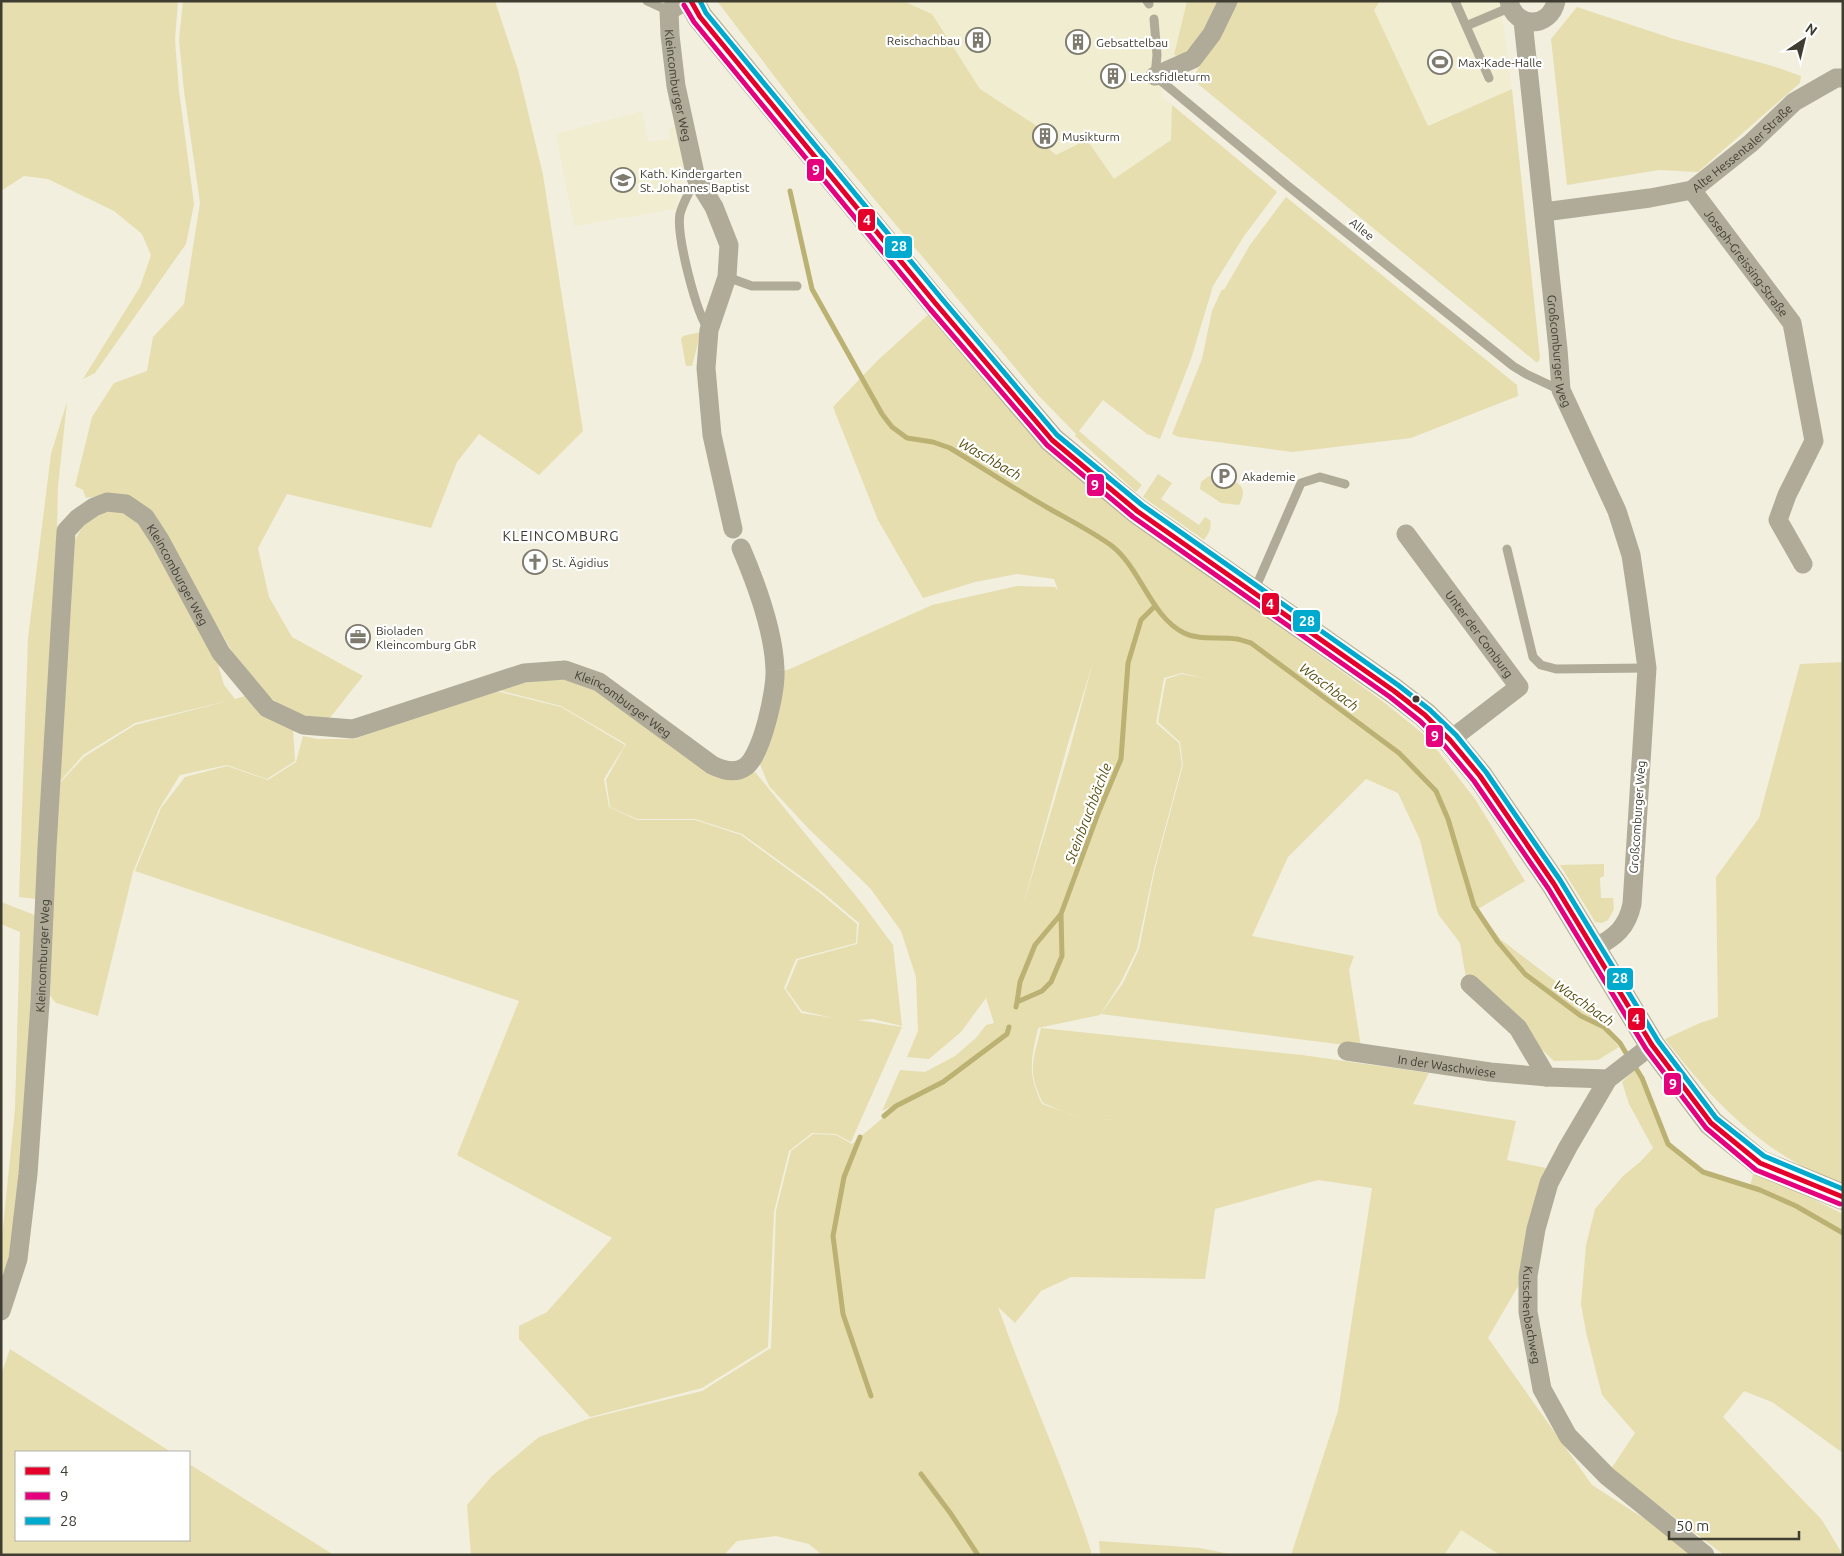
<svg xmlns="http://www.w3.org/2000/svg" width="1844" height="1556" font-family="Ubuntu,sans-serif">
<style>
.built{fill:#f1edd0}
.green{fill:#e6deaf;fill-rule:evenodd}
.lines{fill:none;stroke-linecap:round;stroke-linejoin:round}
.stream{stroke:#bbb173;stroke-width:5}
.lane{stroke:#afab98;stroke-width:9}
.street{stroke:#afab98;stroke-width:19}
.secondary{stroke:#b6b39d;stroke-width:26}
.bus-1-casing{stroke:#fff;stroke-width:9}
.bus-2-casing{stroke:#fff;stroke-width:9}
.bus-3-casing{stroke:#fff;stroke-width:9}
.bus-1{stroke:#e4002b;stroke-width:5}
.bus-2{stroke:#e5007d;stroke-width:5}
.bus-3{stroke:#00a9ce;stroke-width:5}
.bus-dot{fill:#3f3d31;stroke:#fff;stroke-width:2}
.labels{text-anchor:middle;dominant-baseline:central;stroke-width:4.5;stroke-linejoin:round;paint-order:stroke}
.poi-label{font-size:12px;fill:#3f3d31;stroke:#fff;text-anchor:start}
.street-label{font-size:12px;fill:#3f3d31;stroke:#fff}
.water-label{font-size:14px;font-style:italic;fill:#595011;stroke:#fff}
.neighbourhood-label{font-size:14px;letter-spacing:1px;fill:#3f3d31;stroke:#fff}
.line-badge{stroke:#fff;stroke-width:2}
.badge-label{font-size:14px;text-anchor:middle;font-weight:bold;fill:#fff}
</style>
<rect width="100%" height="100%" fill="#f2efde"/>
<path class="built" d="M903,1H1187L1174,55L1161,96L1172,105L1171,140L1114,180L1056,156L1037,139L1036,134L1040,128L980,89L932,14Z
M1381,1H1500L1512,89L1428,126L1374,10Z
M642,111L648,142L670,139L668,128L679,126L684,166L676,209L574,226L556,134Z
M1461,1530L1500,1555H1444Z"/>
<path class="green" d="M1,1H178L175,40L179,91L194,204L186,244L95,373L83,379L140,287L151,255L142,234L114,211L48,179L24,176L1,191Z
M183,1H495L518,70L543,175L583,431L539,475L479,434L457,462L431,528L287,494L258,548L269,597L292,637L363,676L329,719L297,714L265,695L237,660L165,536L104,495L86,498L83,490L75,486L92,417L114,383L147,371L153,337L184,304L200,203L184,91L179,40Z
M717,1H903L932,14L980,89L1040,128L1036,134L1037,139L1056,155L1087,140L1114,179L1171,140L1172,105L1277,192L1244,236L1213,286L1191,359L1160,439L1147,434L1103,400L1079,431L1142,485L1136,492L1075,436L1076,434L1038,395L804,115Z
M1187,1H1220L1205,31L1186,58L1174,55Z
M1232,1H1380L1374,10L1428,126L1512,89L1540,358L1538,362H1536L1192,79L1213,43Z
M1577,7L1674,39L1776,67L1801,76L1800,83L1698,172L1659,170L1567,185L1551,39Z
M1286,197L1517,385L1518,396L1411,438L1292,452L1179,437L1172,434L1202,359L1212,311L1222,289L1224,290L1250,245Z
M930,313L1192,563L1385,703L1422,733L1437,750L1475,799L1525,881L1478,909L1500,939L1579,999L1619,1047L1598,1060L1554,1061L1466,978L1460,943L1438,914L1420,840L1398,793L1366,779L1288,857L1252,936L1354,956L1349,970L1361,1047L1101,1014L1123,983L1139,949L1155,869L1183,765L1180,742L1158,722L1166,679L1182,674L1208,679L1182,673L1164,678L1156,723L1179,743L1182,765L1154,869L1137,949L1121,982L1100,1015L1038,1028C1031,1061 1027,1072 1042,1104L1072,1115L1113,1120L1071,1115L1043,1103C1027,1071 1033,1061 1041,1028L1302,1055L1429,1073L1413,1104L1516,1121L1507,1160L1546,1168L1524,1276L1488,1338L1592,1485L1701,1555H1500L1461,1530L1444,1555H1291L1338,1411L1372,1188L1318,1180L1215,1209L1205,1279L1071,1277L1041,1291L1015,1323L998,1307C1027,1389 1064,1468 1091,1551V1555H822L809,1544L776,1536L737,1541L724,1555H471L467,1505L492,1476L539,1437L591,1418L702,1391L771,1348L776,1211L791,1151L813,1134L836,1135L852,1144L892,1110L921,1093L882,1111L900,1070L925,1072L955,1056L976,1038L986,1025L994,1023L986,998L961,1032L929,1059L907,1057L918,1031L916,977L901,931L870,888L808,828L769,786L759,762L783,671L790,669L932,605L1017,586L1055,587L1058,590L1054,579L1017,574L975,582L923,598L878,520L833,407L877,361ZM1093,662L1070,748L1022,909L1067,747Z
M701,332L692,366H686L681,339L683,336Z
M67,402L58,486L57,528L37,899L19,897L28,638L51,454Z
M1158,474L1172,483L1161,499L1199,525L1205,517L1210,520C1212,528 1209,533 1204,540L1143,497Z
M1209,476C1227,479 1253,480 1239,505L1221,503L1200,489L1201,482Z
M107,509H124L139,520L213,647L224,685L235,699L245,696L265,714L293,728L295,761L267,779L227,765L180,775L159,809L133,872L98,1016L56,1003L46,991L55,788L84,757L135,725L231,700L135,723L83,755L56,786L70,548L87,519Z
M1843,662V1185C1764,1155 1715,1104 1665,1039L1700,1023L1718,1017L1716,877L1759,818L1800,664Z
M565,677L601,691L712,771L751,767L864,906L893,945L902,1026L873,1019L858,1020L902,1027L851,1142L836,1134L812,1133L789,1151L774,1212L768,1347L702,1388L590,1417L519,1339V1326L547,1312L612,1238L457,1155L519,1001L135,871L161,808L185,777L227,766L268,780L296,762L303,736L317,739H355L488,689L561,707L625,745L604,779L609,807L637,820H695L741,835L820,893L857,924L856,943L796,959L784,988L801,1013L833,1018L802,1011L786,989L798,960L857,944L859,923L821,891L742,834L695,819H637L610,807L606,780L626,744L561,706L490,688Z
M1604,864V876L1600,878L1601,898H1613L1614,909L1608,920L1602,923L1595,922L1591,915L1560,865Z
M1,902L37,916L15,1229L1,1293V1247L15,1109L20,932L1,924Z
M1637,1067L1640,1079L1671,1144L1705,1171L1750,1187L1754,1170L1843,1214V1453L1772,1402L1744,1391L1723,1417L1822,1520L1843,1555H1724L1611,1469L1635,1433L1602,1395L1586,1332L1581,1304L1586,1245L1595,1209L1623,1176L1640,1162L1653,1148L1629,1104L1622,1082Z
M10,1349L171,1452H16V1540H189V1464L334,1555H1V1375Z
M1099,1541L1200,1548L1235,1555H1100Z"/>
<g class="lines">
<path class="stream" d="M790,191L812,289L882,414L892,427L907,438L933,442L950,448C983,468 1016,490 1050,509C1071,521 1093,532 1112,546C1141,569 1151,617 1184,633C1200,641 1220,636 1237,639C1242,640 1247,642 1251,643L1399,753L1436,791L1448,819L1474,906L1498,942L1525,974L1581,1016L1604,1027L1620,1043L1629,1058
M1017,1002L1020,982L1035,945L1061,914
M1016,1007L1017,1002L1042,991L1051,982L1062,956L1061,914L1099,811L1121,759L1128,663L1141,620L1155,606
M1634,1065L1642,1078L1668,1144L1703,1172L1760,1190L1796,1206L1843,1233
M884,1116L896,1106L943,1082L1007,1034L1009,1027
M860,1137L844,1177L833,1236L843,1314L871,1396
M921,1474L951,1514L978,1555"/>
<path class="lane" d="M647,1L669,11
M1147,1L1149,4
M1455,1L1489,78
M1154,19L1157,55L1155,76L1288,186L1513,366L1526,374L1560,390
M1466,26L1511,7
M695,179C691,190 683,202 680,214C676,234 696,314 709,330
M727,277L752,286H797
M1507,549L1533,657L1541,665L1556,669L1647,668
M1255,589L1301,483L1320,477L1345,484"/>
<g class="street">
<path id="s1" d="M685,1L669,11L670,35L676,86L696,178L714,207L729,245L727,277L709,330L706,368L712,435L733,529"/>
<path d="M1509,1C1515,29 1550,29 1556,1"/>
<path id="s2" d="M1523,21L1558,349L1561,390L1617,511L1631,555L1638,602L1647,668L1632,904C1627,928 1615,937 1595,948"/>
<path d="M1155,76L1193,59L1212,34L1228,1"/>
<path id="s3" d="M1692,190L1792,323L1814,441L1787,495L1778,520L1803,564"/>
<path id="s4" d="M1544,212L1650,198L1692,190L1751,143L1794,102L1836,78H1843"/>
<path id="s5" d="M1406,534L1519,687L1450,740"/>
<path d="M1470,984L1518,1028L1547,1077"/>
<path id="s6" d="M1652,1045L1608,1079L1568,1147L1549,1183L1536,1229L1528,1276V1312L1542,1389L1568,1436L1607,1476L1705,1555"/>
<path id="s7" d="M1347,1051L1490,1072L1547,1077L1608,1079"/>
<path id="s8" d="M1,1311L18,1259L28,1174L40,1003L47,847L66,531L78,518L94,507L107,502L126,504L145,517L160,540L221,653L267,708L303,725L353,729L524,673L565,670L599,682L712,765C722,770 735,774 745,767C762,756 776,690 775,670C774,633 756,583 741,548"/>
</g>
<path class="secondary" d="M691,1L700,17L936,304L1052,440L1137,511L1394,691L1425,715L1450,740L1480,776L1554,884L1652,1045L1711,1123L1760,1163L1843,1197"/>
<defs>
<path id="bus-1" d="M691,1L700,17L936,304L1052,440L1137,511L1394,691L1425,715L1450,740L1480,776L1554,884L1652,1045L1711,1123L1760,1163L1843,1197"/>
<path id="bus-2" d="M684,5L694,22L930,309L1047,445L1133,517L1390,697L1420,721L1444,745L1474,781L1548,888L1646,1049L1706,1128L1756,1170L1840,1204"/>
<path id="bus-3" d="M700,1L706,13L942,299L1057,435L1142,505L1398,685L1430,710L1456,735L1486,772L1560,880L1658,1041L1716,1118L1764,1156L1843,1189"/>
</defs>
<use href="#bus-1" class="bus-1-casing"/>
<use href="#bus-2" class="bus-2-casing"/>
<use href="#bus-3" class="bus-3-casing"/>
<use href="#bus-1" class="bus-1"/>
<use href="#bus-2" class="bus-2"/>
<use href="#bus-3" class="bus-3"/>
</g>
<defs>
<symbol id="building-ring" viewBox="-11 -11 22 22"><circle r="9.5" fill="#fff" stroke="#7e7b6e" stroke-width="1.5"/><path d="M-4-6H4V6H1V3H-1V6H-4ZM-2.5-4.3h1.7v1.8h-1.7ZM.8-4.3h1.7v1.8H.8ZM-2.5-1h1.7V.8h-1.7ZM.8-1h1.7V.8H.8Z" fill="#7e7b6e"/></symbol>
<symbol id="stadium-ring" viewBox="-11 -11 22 22"><circle r="9.5" fill="#fff" stroke="#7e7b6e" stroke-width="1.5"/><path d="M0-5a6.5 5 0 1 0 0 10a6.5 5 0 1 0 0-10ZM-3.5-1.8h7v3.6h-7Z" fill="#7e7b6e"/></symbol>
<symbol id="school-ring" viewBox="-11 -11 22 22"><circle r="9.5" fill="#fff" stroke="#7e7b6e" stroke-width="1.5"/><path d="M0-5L7-2L0 1L-7-2ZM-4 1L0 2.5L4 1V4Q0 6-4 4Z" fill="#7e7b6e"/></symbol>
<symbol id="parking-ring" viewBox="-11 -11 22 22"><circle r="9.5" fill="#fff" stroke="#7e7b6e" stroke-width="1.5"/><path d="M-3.5-5.5H1a3.5 3.5 0 0 1 0 7H-1V5.5H-3.5ZM-1-3.4V-.6H.8a1.4 1.4 0 0 0 0-2.8Z" fill="#7e7b6e"/></symbol>
<symbol id="church-ring" viewBox="-11 -11 22 22"><circle r="9.5" fill="#fff" stroke="#7e7b6e" stroke-width="1.5"/><path d="M-1.2-6h2.4v3.5h3.3v2.4h-3.3V6h-2.4V-.1h-3.3v-2.4h3.3Z" fill="#7e7b6e"/></symbol>
<symbol id="office-ring" viewBox="-11 -11 22 22"><circle r="9.5" fill="#fff" stroke="#7e7b6e" stroke-width="1.5"/><path d="M-6-3h4V-5.5h4V-3h4V5H-6ZM-1-4.5V-3h2v-1.5ZM-6 0V1H6V0Z" fill="#7e7b6e"/></symbol>
</defs>
<g fill-rule="evenodd">
<use href="#building-ring" x="964" y="26" width="28" height="28"/>
<use href="#building-ring" x="1064" y="28" width="28" height="28"/>
<use href="#stadium-ring" x="1426" y="48" width="28" height="28"/>
<use href="#building-ring" x="1099" y="62" width="28" height="28"/>
<use href="#building-ring" x="1031" y="122" width="28" height="28"/>
<use href="#school-ring" x="609" y="166" width="28" height="28"/>
<use href="#parking-ring" x="1210" y="462" width="28" height="28"/>
<use href="#church-ring" x="521" y="548" width="28" height="28"/>
<use href="#office-ring" x="344" y="623" width="28" height="28"/>
</g>
<circle class="bus-dot" cx="1416" cy="699" r="4.5"/>
<g class="labels">
<g class="poi-label">
<text x="960" y="40" text-anchor="end">Reischachbau</text>
<text x="1096" y="42">Gebsattelbau</text>
<text x="1458" y="62">Max-Kade-Halle</text>
<text x="1130" y="76">Lecksfidleturm</text>
<text x="1062" y="136">Musikturm</text>
<text x="640" y="173">Kath. Kindergarten<tspan x="640" dy="14">St. Johannes Baptist</tspan></text>
<text x="1242" y="476">Akademie</text>
<text x="552" y="562">St. Ägidius</text>
<text x="376" y="630">Bioladen<tspan x="376" dy="14">Kleincomburg GbR</tspan></text>
</g>
<g class="street-label">
<text stroke="none"><textPath href="#s1" startOffset="94">Kleincomburger Weg</textPath></text>
<text stroke="none"><textPath href="#s4" startOffset="215">Alte Hessentaler Straße</textPath></text>
<text transform="translate(1362 229) rotate(39)">Allee</text>
<text stroke="none"><textPath href="#s3" startOffset="91">Joseph-Greissing-Straße</textPath></text>
<text stroke="none"><textPath href="#s2" startOffset="332">Großcomburger Weg</textPath></text>
<text stroke="none"><textPath href="#s8" startOffset="944">Kleincomburger Weg</textPath></text>
<text stroke="none"><textPath href="#s5" startOffset="124">Unter der Comburg</textPath></text>
<text stroke="none"><textPath href="#s8" startOffset="1484">Kleincomburger Weg</textPath></text>
<text transform="translate(1637 817) rotate(-86)">Großcomburger Weg</text>
<text stroke="none"><textPath href="#s8" startOffset="359">Kleincomburger Weg</textPath></text>
<text stroke="none"><textPath href="#s7" startOffset="101">In der Waschwiese</textPath></text>
<text stroke="none"><textPath href="#s6" startOffset="310">Kutschenbachweg</textPath></text>
</g>
<g class="water-label">
<text transform="translate(990 459) rotate(30)">Waschbach</text>
<text transform="translate(1329 687) rotate(37)">Waschbach</text>
<text transform="translate(1088 813) rotate(-69)">Steinbruchbächle</text>
<text transform="translate(1584 1003) rotate(35)">Waschbach</text>
</g>
<g class="neighbourhood-label">
<text x="561" y="536">KLEINCOMBURG</text>
</g>
</g>
<g class="line-badge">
<rect x="806" y="158" width="19" height="24" rx="5" fill="#e5007d"/>
<rect x="857" y="208" width="19" height="24" rx="5" fill="#e4002b"/>
<rect x="884" y="235" width="29" height="24" rx="5" fill="#00a9ce"/>
<rect x="1086" y="473" width="19" height="24" rx="5" fill="#e5007d"/>
<rect x="1261" y="592" width="19" height="24" rx="5" fill="#e4002b"/>
<rect x="1292" y="609" width="29" height="24" rx="5" fill="#00a9ce"/>
<rect x="1425" y="724" width="19" height="24" rx="5" fill="#e5007d"/>
<rect x="1606" y="967" width="28" height="24" rx="5" fill="#00a9ce"/>
<rect x="1627" y="1007" width="19" height="24" rx="5" fill="#e4002b"/>
<rect x="1663" y="1072" width="19" height="24" rx="5" fill="#e5007d"/>
</g>
<g class="badge-label">
<text x="816" y="175">9</text>
<text x="867" y="225">4</text>
<text x="899" y="251">28</text>
<text x="1095" y="490">9</text>
<text x="1270" y="609">4</text>
<text x="1307" y="626">28</text>
<text x="1435" y="741">9</text>
<text x="1620" y="983">28</text>
<text x="1636" y="1024">4</text>
<text x="1673" y="1089">9</text>
</g>
<rect width="1844" height="1556" fill="none" stroke="#3f3d31" stroke-width="5"/>
<rect x="15" y="1451" width="175" height="90" fill="#ffffff" stroke="#b2b1ad"/>
<rect x="25" y="1467" width="25" height="8" fill="#e4002b" stroke="#b2b1ad"/>
<text x="60" y="1476" font-size="15" fill="#3f3d31">4</text>
<rect x="25" y="1492" width="25" height="8" fill="#e5007d" stroke="#b2b1ad"/>
<text x="60" y="1501" font-size="15" fill="#3f3d31">9</text>
<rect x="25" y="1517" width="25" height="8" fill="#00a9ce" stroke="#b2b1ad"/>
<text x="60" y="1526" font-size="15" fill="#3f3d31">28</text>
<g transform="translate(1804 40) rotate(35)" stroke="#ffffff" stroke-width="4" paint-order="stroke">
<path d="M0-4L9 19L0 12L-9 19Z" fill="#3f3d31"/>
<text y="-8" font-size="14" font-weight="bold" text-anchor="middle" fill="#3f3d31">N</text>
</g>
<path d="M1669 1531v8h130v-8" fill="none" stroke="#3f3d31" stroke-width="2.5"/>
<text x="1676" y="1531" font-size="15" fill="#3f3d31" stroke="#ffffff" stroke-width="4" paint-order="stroke">50 m</text>
</svg>
